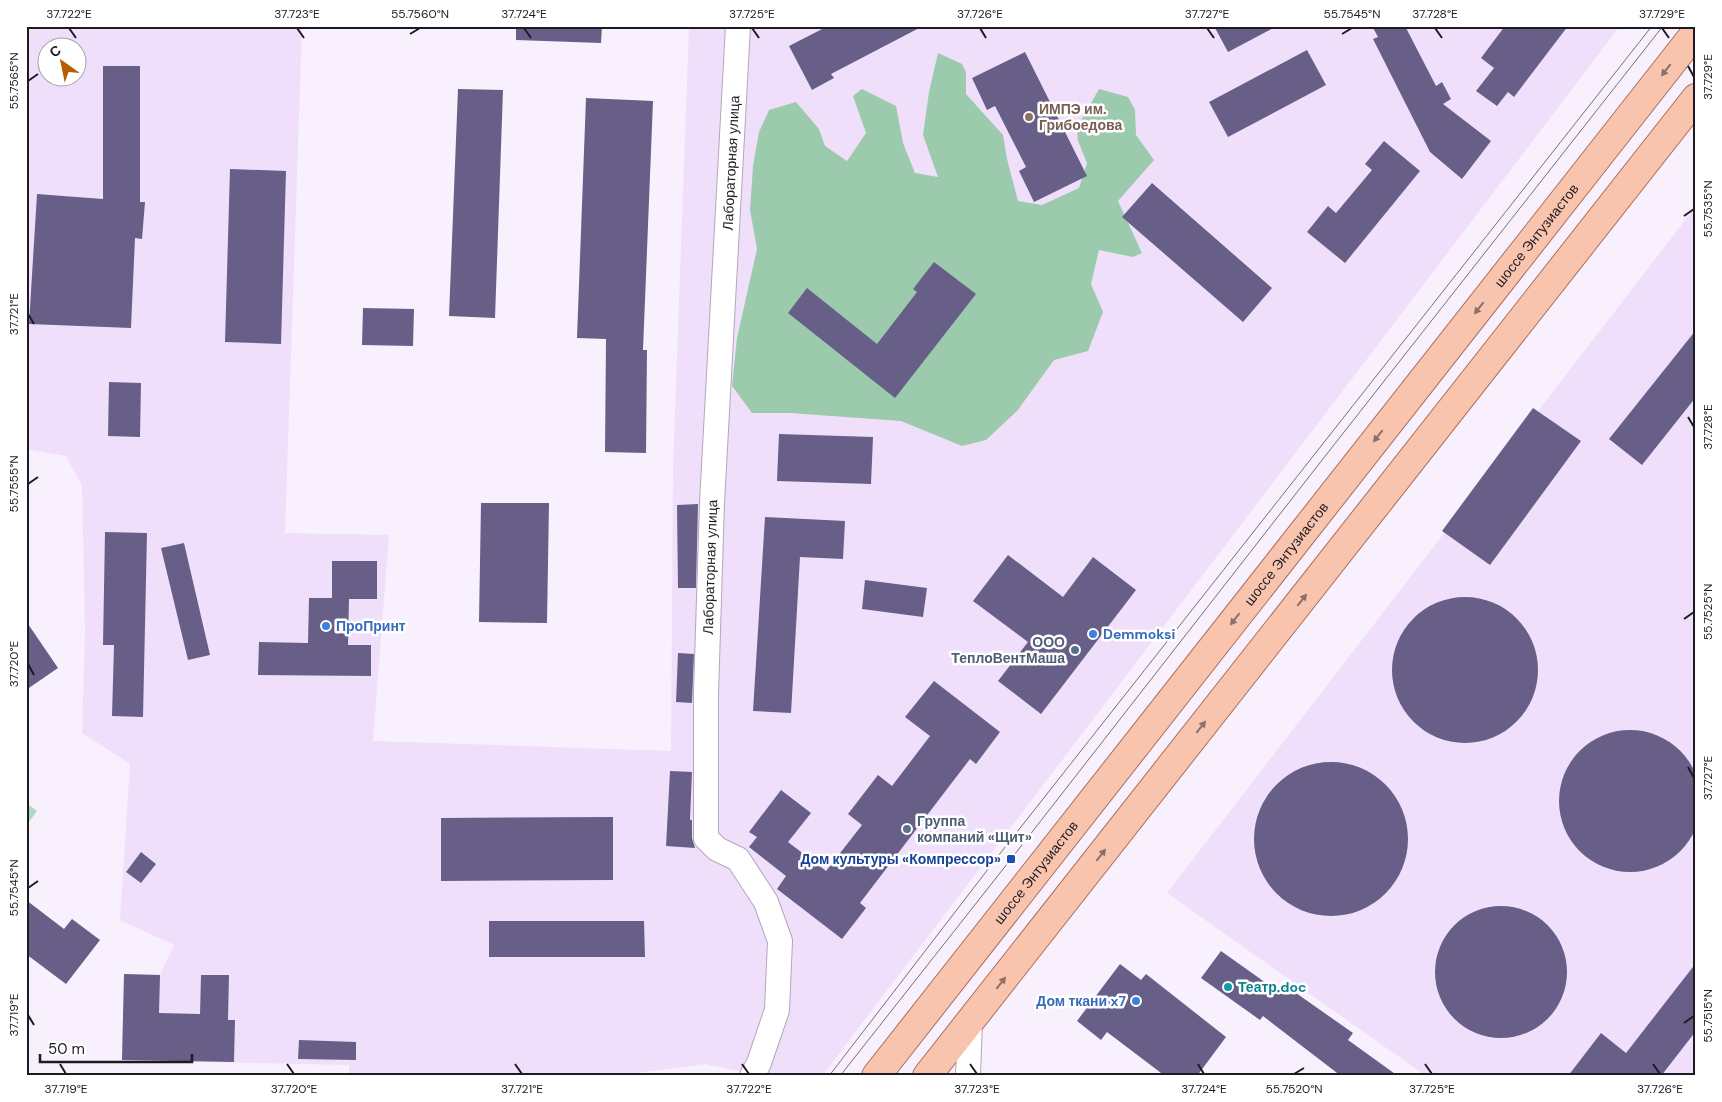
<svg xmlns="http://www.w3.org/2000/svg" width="1722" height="1102" font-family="'DM Sans',sans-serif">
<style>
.built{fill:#f0dffa;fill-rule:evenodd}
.green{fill:#afd8be}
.forest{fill:#9bcaac}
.building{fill:#675f88}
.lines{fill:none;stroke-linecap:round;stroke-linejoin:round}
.street-casing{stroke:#b3a7ba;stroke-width:26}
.primary-casing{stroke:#aa6f59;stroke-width:30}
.street{stroke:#fff;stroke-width:24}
.primary{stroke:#f9c4ad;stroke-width:28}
.tram{stroke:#756f79;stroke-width:1}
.oneway{fill:#8c6f68}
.ticks{fill:none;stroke:#1f1a22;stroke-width:2}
.education-dot{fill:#8d6e63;stroke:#fff;stroke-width:2}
.shop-dot{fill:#3f7fe0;stroke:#fff;stroke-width:2}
.service-dot{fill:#5c6f8a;stroke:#fff;stroke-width:2}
.transit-dot{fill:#1a4fb4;stroke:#fff;stroke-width:2}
.culture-dot{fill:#0f9aa8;stroke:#fff;stroke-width:2}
.labels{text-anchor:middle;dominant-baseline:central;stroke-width:5;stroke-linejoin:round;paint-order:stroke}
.education-label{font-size:14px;font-weight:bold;fill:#785e54;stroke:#fff;text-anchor:start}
.street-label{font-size:14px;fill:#1f1a22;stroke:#fff}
.shop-label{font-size:14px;font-weight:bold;fill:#366cbe;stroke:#fff;text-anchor:start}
.service-label{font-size:14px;font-weight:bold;fill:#4e5e75;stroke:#fff;text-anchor:end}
.transit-label{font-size:14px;font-weight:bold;fill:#164399;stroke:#fff;text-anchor:end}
.culture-label{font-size:14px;font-weight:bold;fill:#0d838f;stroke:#fff;text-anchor:start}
.neatline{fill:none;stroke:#1f1a22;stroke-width:2}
.ticks-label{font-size:12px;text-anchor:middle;fill:#1f1a22}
</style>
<rect width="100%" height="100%" fill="#f8f0fd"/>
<path class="built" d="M26,26H302L285,533L389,535L373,741L671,751L673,468L689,26H1620L822,1076H764L705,1064L615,1076H349V1065L122,1060L124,974L160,975L174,945L120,920L130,764L82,733L85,632L82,486L66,456L26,449ZM48,48H78V78H48Z
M1696,206V1076H1426L1167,893Z"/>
<path class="green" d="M26,803L37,811L26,826Z"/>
<path class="forest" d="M938,53L962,64L966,72V94L1003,135L1007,159L1018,201L1042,205L1079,188L1087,163L1078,141L1077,128L1099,89L1128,97L1135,110L1136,135L1154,160L1118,201L1142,253L1133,257L1099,250L1091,284L1103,312L1088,351L1054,360L1017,411L986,440L962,446L901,421L790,413H752L732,386L737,338L757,249L750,210L753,166L759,132L769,110L796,102L819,129L825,146L847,161L866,133L853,96L862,89L896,106L903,143L915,173L938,177L923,135L929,92Z"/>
<path class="building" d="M516,26H602L601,43L516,40Z
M828,26H923L831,74L834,78L812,90L789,46Z
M1214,26H1277L1228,52Z
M1372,26H1405L1436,86L1442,82L1451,99L1443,104L1491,141L1462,179L1430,152L1373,39L1378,37Z
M1505,26H1568L1514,97L1508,92L1497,106L1476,91L1494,68L1481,58Z
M1307,50L1326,85L1228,137L1209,102Z
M1025,52L1087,176L1034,202L1019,171L1026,167L995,106L987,110L972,78Z
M103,66H140V202H145L142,239L135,238L131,328L29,324L37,194L103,199Z
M458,89L503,90L495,318L449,316Z
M586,98L653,101L643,350H647L646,453L605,452L606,339L577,338Z
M1384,141L1420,171L1345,263L1307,232L1328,206L1336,213L1372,170L1365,164Z
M230,169L286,171L281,344L225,342Z
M1152,183L1272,288L1243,322L1122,217Z
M934,262L976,294L895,398L788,313L807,288L877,344L917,292L913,289Z
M363,308L414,309L413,346L362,345Z
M1696,330V397L1642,465L1609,439Z
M109,382L141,383L140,437L108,436Z
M1533,408L1581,441L1490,565L1442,531Z
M779,434L873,437L871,484L777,481Z
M481,503H549L547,623L479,622Z
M698,504L696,588H678L677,505Z
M765,517L845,521L843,559L800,557L791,713L753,711Z
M105,532L147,533L143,717L112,716L114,645H103Z
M184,543L210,655L188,660L161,548Z
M1008,555L1063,597L1093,557L1136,590L1041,714L998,681L1028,642L973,601Z
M332,561H377V599H349L348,645H371V676L258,675L259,642L308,643L309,598H332Z
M865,580L927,588L923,617L862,609Z
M1392 670a73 73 0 1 1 146 0a73 73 0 1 1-146 0Z
M26,621L58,668L26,690Z
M678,653L694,654L692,703L676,702Z
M934,681L1000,732L976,764L970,759L860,903L866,908L842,939L777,889L786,876L749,847L757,837L749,832L781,790L811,813L788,842L826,871L862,825L848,814L878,775L892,786L930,736L905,717Z
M1559 801a71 71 0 1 1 142 0a71 71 0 1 1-142 0Z
M1254 839a77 77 0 1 1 154 0a77 77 0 1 1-154 0Z
M670,771L692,772L690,820H692V838L695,848L666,846Z
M613,817V880L441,881V818Z
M141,852L156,864L141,883L126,872Z
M26,900L64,929L72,919L100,940L66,984L26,954Z
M1435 972a66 66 0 1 1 132 0a66 66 0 1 1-132 0Z
M489,921H644L645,957H489Z
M1221,951L1280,993L1286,986L1353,1033L1348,1040L1398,1076H1341L1263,1016L1260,1020L1201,978Z
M1696,963V1031L1661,1076H1568L1601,1033L1626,1053Z
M1120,964L1141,980L1146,974L1226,1037L1197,1076H1165L1107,1032L1101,1040L1077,1021Z
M124,974L160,975L159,1013L200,1014L201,975H229L228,1020H235L234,1062L122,1060Z
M299,1040L356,1042V1060L298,1059Z"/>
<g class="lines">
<defs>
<path id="street" d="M738,26L712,503L706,694V838L717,849L738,859L766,902L780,941L777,1010L759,1063L752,1076
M968,1076L970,1021"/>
<g id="primary">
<path id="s1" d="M876,1076L1696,32"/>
<path d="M927,1076L1696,98"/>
</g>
</defs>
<use href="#street" class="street-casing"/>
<use href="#primary" class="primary-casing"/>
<use href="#street" class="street"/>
<use href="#primary" class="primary"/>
<path class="tram" d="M829,1076L1002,851L1652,26
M840,1076L1011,859L1326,455L1663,26"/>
</g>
<defs><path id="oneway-solid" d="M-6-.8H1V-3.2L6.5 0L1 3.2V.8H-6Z" transform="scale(1.25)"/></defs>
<g class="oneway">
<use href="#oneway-solid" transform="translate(1666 70) rotate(128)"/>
<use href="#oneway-solid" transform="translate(1479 308) rotate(128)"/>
<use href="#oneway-solid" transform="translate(1378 436) rotate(128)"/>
<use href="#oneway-solid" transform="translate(1302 600) rotate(-52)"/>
<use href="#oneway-solid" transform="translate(1235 619) rotate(128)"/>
<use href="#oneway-solid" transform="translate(1201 727) rotate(-52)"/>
<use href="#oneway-solid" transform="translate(1101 855) rotate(-52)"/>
<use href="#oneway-solid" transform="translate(1001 983) rotate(-52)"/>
</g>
<path class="ticks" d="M69,28L76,38M297,28L304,38M524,28L531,38M752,28L759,38M980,28L986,38M1207,28L1214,38M1435,28L1442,38M1662,28L1669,38M410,34L420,28M1342,34L1352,28M1688,66L1694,77M28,81L38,74M1684,216L1694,209M28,314L34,324M1688,417L1694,427M28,484L38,477M1684,619L1694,612M28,664L34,675M1688,767L1694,778M28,888L38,881M28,1015L34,1025M1684,1023L1694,1016M60,1064L66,1074M287,1064L294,1074M515,1064L522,1074M742,1064L749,1074M970,1064L977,1074M1198,1064L1204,1074M1425,1064L1432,1074M1653,1064L1660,1074M1294,1074L1304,1068"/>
<circle class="education-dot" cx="1029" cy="117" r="5"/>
<g class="shop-dot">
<circle cx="326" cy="626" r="5"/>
<circle cx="1093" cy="634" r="5"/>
<circle cx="1136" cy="1001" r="5"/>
</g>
<g class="service-dot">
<circle cx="1075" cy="650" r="5"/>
<circle cx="907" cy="829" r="5"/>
</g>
<rect class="transit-dot" x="1006" y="854" width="10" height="10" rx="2.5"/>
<circle class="culture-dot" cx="1228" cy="987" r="5"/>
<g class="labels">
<g class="education-label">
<text x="1039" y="109">ИМПЭ им.<tspan x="1039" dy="16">Грибоедова</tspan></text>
</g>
<g class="street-label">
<text transform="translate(731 163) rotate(-87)">Лабораторная улица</text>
<text stroke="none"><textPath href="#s1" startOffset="1069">шоссе Энтузиастов</textPath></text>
<text stroke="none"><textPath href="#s1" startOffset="664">шоссе Энтузиастов</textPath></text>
<text transform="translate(710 567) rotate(-88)">Лабораторная улица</text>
<text stroke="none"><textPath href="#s1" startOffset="259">шоссе Энтузиастов</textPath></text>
</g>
<g class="shop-label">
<text x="336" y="626">ПроПринт</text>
<text x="1103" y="634">Demmoksi</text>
<text x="1126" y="1001" text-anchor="end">Дом ткани x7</text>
</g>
<g class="service-label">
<text x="1065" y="642">ООО<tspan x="1065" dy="16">ТеплоВентМаша</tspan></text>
<text x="917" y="821" text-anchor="start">Группа<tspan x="917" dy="16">компаний «Щит»</tspan></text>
</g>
<g class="transit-label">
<text x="1001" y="859">Дом культуры «Компрессор»</text>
</g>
<g class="culture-label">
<text x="1238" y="987">Театр.doc</text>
</g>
</g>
<rect width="1722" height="1102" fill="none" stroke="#ffffff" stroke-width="55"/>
<g transform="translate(62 62) rotate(327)"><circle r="24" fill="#ffffff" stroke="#a5a3a7"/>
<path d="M0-4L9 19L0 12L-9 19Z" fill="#b75c00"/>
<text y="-8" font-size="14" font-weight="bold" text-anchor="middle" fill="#1f1a22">С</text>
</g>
<path d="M40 1054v8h152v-8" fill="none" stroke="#1f1a22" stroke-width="2.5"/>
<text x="48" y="1054" font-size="15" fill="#1f1a22" stroke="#ffffff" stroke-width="4" paint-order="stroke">50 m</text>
<rect x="28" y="28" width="1666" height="1046" class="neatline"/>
<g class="ticks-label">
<text x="69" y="18">37.722°E</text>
<text x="297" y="18">37.723°E</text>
<text x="420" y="18">55.7560°N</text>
<text x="524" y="18">37.724°E</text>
<text x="752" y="18">37.725°E</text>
<text x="980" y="18">37.726°E</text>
<text x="1207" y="18">37.727°E</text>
<text x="1352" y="18">55.7545°N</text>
<text x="1435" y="18">37.728°E</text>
<text x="1662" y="18">37.729°E</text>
<text transform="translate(1708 77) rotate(-90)" y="4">37.729°E</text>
<text transform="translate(14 81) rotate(-90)" y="4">55.7565°N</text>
<text transform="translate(1708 209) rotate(-90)" y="4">55.7535°N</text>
<text transform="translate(14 314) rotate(-90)" y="4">37.721°E</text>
<text transform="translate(1708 427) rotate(-90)" y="4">37.728°E</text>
<text transform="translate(14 484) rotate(-90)" y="4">55.7555°N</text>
<text transform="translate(1708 612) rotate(-90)" y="4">55.7525°N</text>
<text transform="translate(14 664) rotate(-90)" y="4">37.720°E</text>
<text transform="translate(1708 778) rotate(-90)" y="4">37.727°E</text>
<text transform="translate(14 888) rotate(-90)" y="4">55.7545°N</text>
<text transform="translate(14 1015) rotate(-90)" y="4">37.719°E</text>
<text transform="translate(1708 1016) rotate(-90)" y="4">55.7515°N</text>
<text x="66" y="1093">37.719°E</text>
<text x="294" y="1093">37.720°E</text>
<text x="522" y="1093">37.721°E</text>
<text x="749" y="1093">37.722°E</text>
<text x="977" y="1093">37.723°E</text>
<text x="1204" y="1093">37.724°E</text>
<text x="1294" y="1093">55.7520°N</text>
<text x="1432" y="1093">37.725°E</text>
<text x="1660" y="1093">37.726°E</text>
</g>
</svg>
